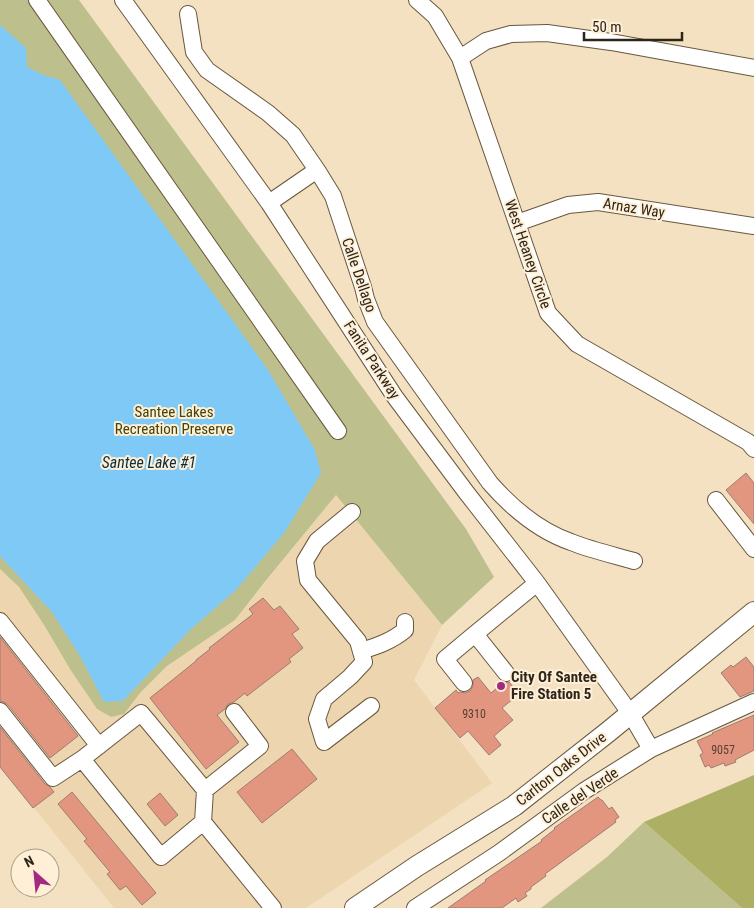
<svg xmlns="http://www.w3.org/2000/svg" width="754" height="908" font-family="'Roboto Condensed',sans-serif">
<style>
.built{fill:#ecd5af}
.green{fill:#bdc08d}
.forest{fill:#adaf65}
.water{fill:#7ec9f5}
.building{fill:#e29680;stroke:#9f7c72}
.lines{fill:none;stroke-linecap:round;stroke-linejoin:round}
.minor-casing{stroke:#69583d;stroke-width:18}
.major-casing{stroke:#69583d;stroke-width:22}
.minor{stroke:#fff;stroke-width:16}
.major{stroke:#fff;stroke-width:20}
.poi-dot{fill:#a22a81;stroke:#feefd6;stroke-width:2}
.labels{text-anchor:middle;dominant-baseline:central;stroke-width:4;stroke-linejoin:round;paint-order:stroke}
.number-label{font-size:12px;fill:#5a4133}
.street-label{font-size:15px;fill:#2c2519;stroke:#feefd6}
.park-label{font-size:15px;fill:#444409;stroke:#feefd6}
.poi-label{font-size:15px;font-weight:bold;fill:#2c2519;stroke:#feefd6;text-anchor:start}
.water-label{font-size:16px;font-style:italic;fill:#0a2d3f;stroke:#feefd6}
</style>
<rect width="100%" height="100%" fill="#f4e1c2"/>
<path class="built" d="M336,495L442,625L414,680L492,783L306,908H114L0,765V569L19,587L44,625L70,669L97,709L111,717L124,713L140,693L167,666L235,620Z"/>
<path class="green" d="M0,0H79L466,529L494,577L442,625L336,495L264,583L235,620L167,666L140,693L124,714L111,717L97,709L70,669L44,625L19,587L0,569Z
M644,822L742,908H541L607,857Z"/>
<path class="forest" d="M754,775V908H742L644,822Z"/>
<path class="water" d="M0,25L26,48L27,67L43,75L60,80L268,370L315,450L321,473L284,533L236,590L190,630L123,701L104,702L80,656L52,612L0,556Z"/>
<path class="building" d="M746,473L754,483V524L726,490Z
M263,598L274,610L280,606L299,629L292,634L303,648L289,659L291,662L247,696L245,693L234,702L228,704L225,709L217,715L239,742L206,769L150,698L196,661V660L210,649L209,648L253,614L249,609Z
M0,637L78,736L50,758L8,705L4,702L0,701Z
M746,657L754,667V691L740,697L721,673L731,665L733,667Z
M478,677L491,693L504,682H509L519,694L502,708L513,720L494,736L501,745L489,755L468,731L460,738L435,708L456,690L458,693L460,692L465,693L470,691L473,686V680Z
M754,715V750L735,760L736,762L725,766L724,763L711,768L709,765L705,767L700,755L703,753L697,741L713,734L712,733Z
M0,727L45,784L50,787L54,792L33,808L0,767Z
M292,749L317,779L262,823L237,792Z
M72,792L156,893L142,905L126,886L120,890L107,874L110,872L84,841L87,839L58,804Z
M160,793L178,815L165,826L147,804Z
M598,797L601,800H602L609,809L612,807L619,817L615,820L616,822L545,874L546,876L531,887V889L525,893L527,896L518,902L516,898L502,908H448L486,881L485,880L542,841L541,840L555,829L554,828Z"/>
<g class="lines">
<defs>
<path id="minor" d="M37,0L338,431
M123,0L269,203L395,397L466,492L537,583L630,713L651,749
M417,0L435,16L460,58L548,313L577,344L748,442L754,449
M188,14L194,52L207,70L268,113L293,135L317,170L333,196L363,287L366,299L375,322L490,483C512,508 539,531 571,542C591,550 613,555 634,561
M460,58L486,41L511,34L547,33L611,42L754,68
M269,203L317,170
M517,223L568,205L598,202L754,226
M716,500L754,549
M352,512L317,541L305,561L308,580L358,641L364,662L350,677L324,699L317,719L324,742L371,706
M0,621L99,746
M361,651C377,646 392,641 405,630V622
M506,673L475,634L537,583
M464,683L445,659L475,634
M0,711L53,778L82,759
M234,712L260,746L205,790L203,822L273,908
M203,822L161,857L82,759L141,713L205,790
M415,908L499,853L584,791L651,749L754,702"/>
<path id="major" d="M355,908L417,866L514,806L608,732L754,612"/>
</defs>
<use href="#minor" class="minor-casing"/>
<use href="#major" class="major-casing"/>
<use href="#minor" class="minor"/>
<use href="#major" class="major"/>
</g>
<circle class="poi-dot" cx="501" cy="686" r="5"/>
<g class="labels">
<g class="number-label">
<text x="474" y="714">9310</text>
<text x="723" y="750">9057</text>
</g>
<g class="street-label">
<text transform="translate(634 208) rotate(9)">Arnaz Way</text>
<text transform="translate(528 254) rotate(71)">West Heaney Circle</text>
<text transform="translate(359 275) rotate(71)">Calle Dellago</text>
<text transform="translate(372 360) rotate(57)">Fanita Parkway</text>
<text transform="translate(561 769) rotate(-38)">Carlton Oaks Drive</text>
<text transform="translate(580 796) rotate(-34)">Calle del Verde</text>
</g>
<g class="park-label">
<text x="174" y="412">Santee Lakes<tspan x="174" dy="17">Recreation Preserve</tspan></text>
</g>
<g class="poi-label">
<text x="511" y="677">City Of Santee<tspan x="511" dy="17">Fire Station 5</tspan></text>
</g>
<g class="water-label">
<text x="149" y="462">Santee Lake #1</text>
</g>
</g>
<g transform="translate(35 873) rotate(333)"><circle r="24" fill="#feefd6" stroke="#aa9e8a"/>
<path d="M0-4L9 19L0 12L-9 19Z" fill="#a22a81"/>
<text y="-8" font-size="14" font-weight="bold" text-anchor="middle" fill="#2c2519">N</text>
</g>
<path d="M584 32v8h98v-8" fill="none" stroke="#2c2519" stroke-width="2.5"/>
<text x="592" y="32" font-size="15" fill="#2c2519" stroke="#feefd6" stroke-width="4" paint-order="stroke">50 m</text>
</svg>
